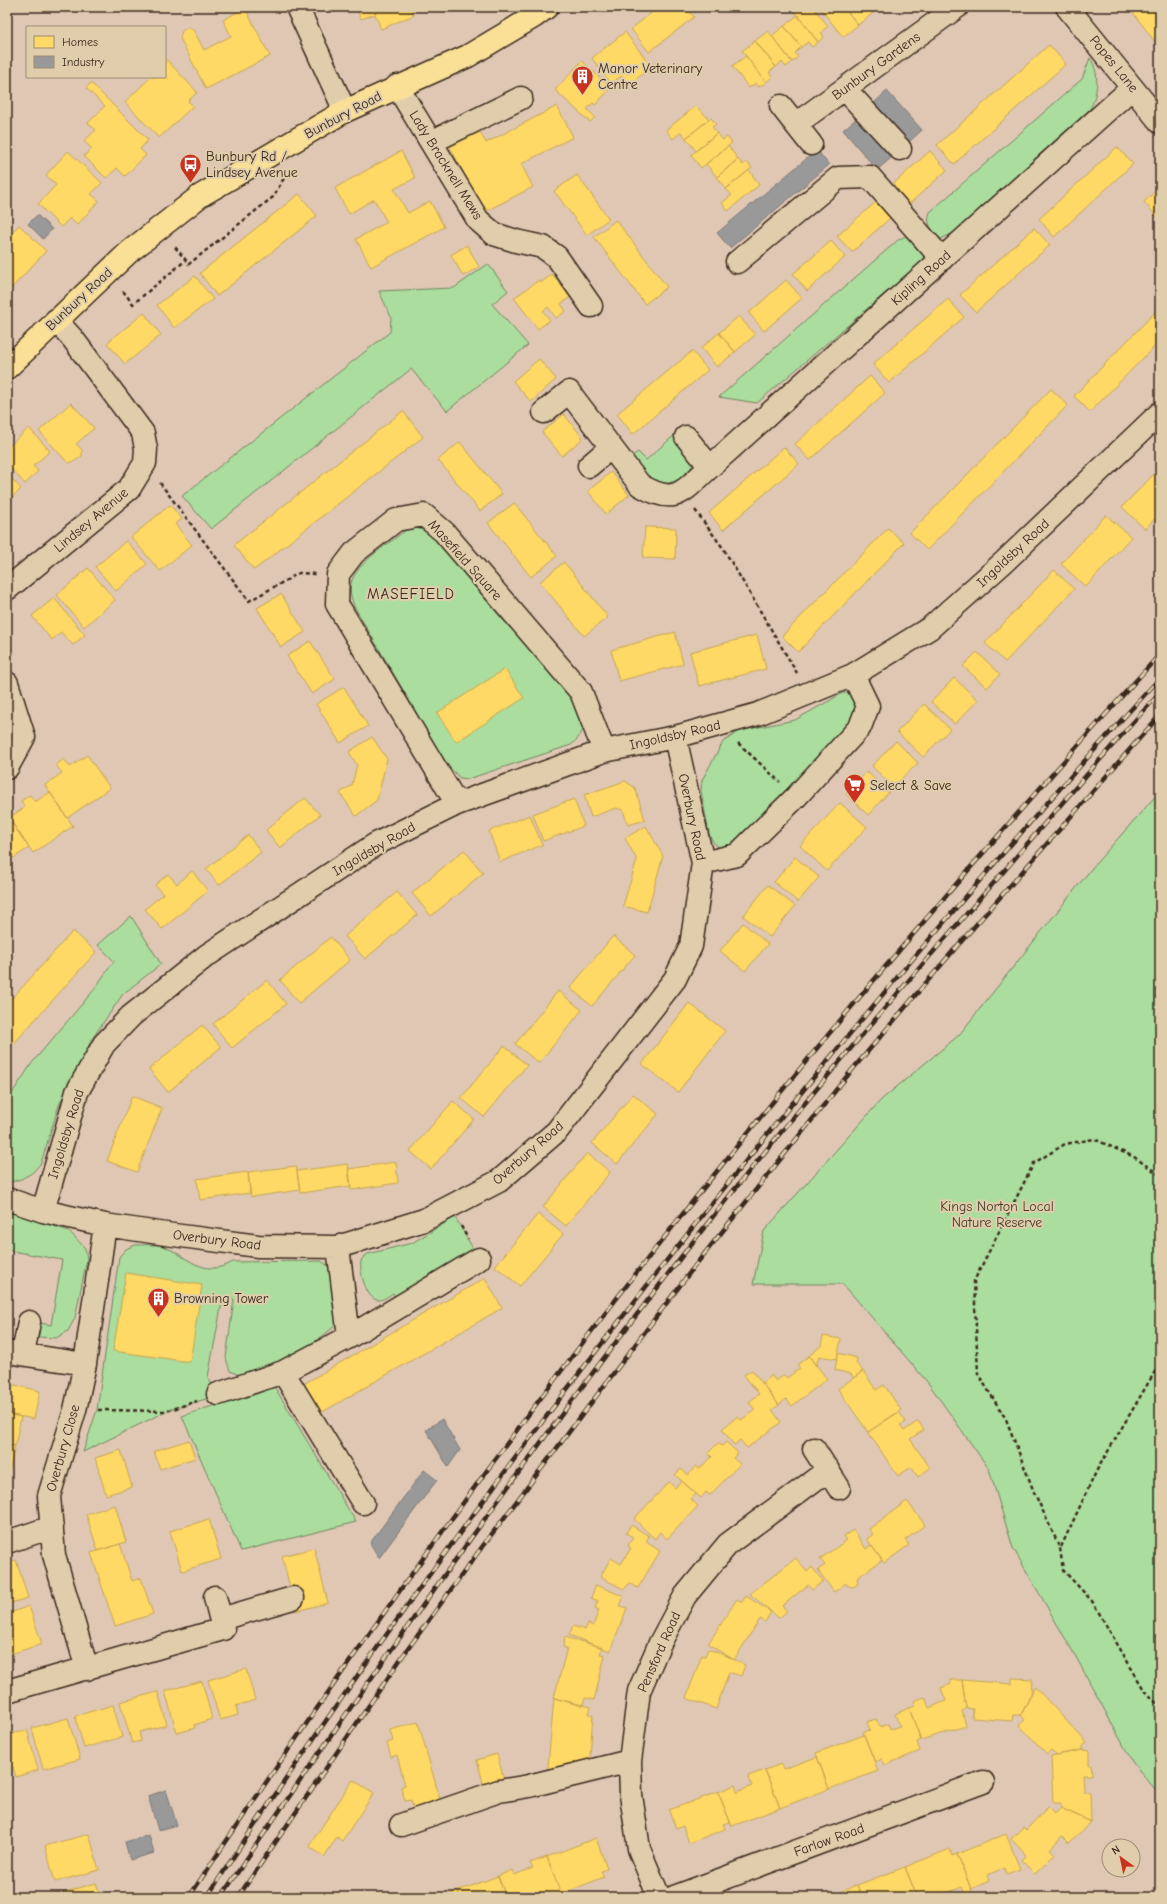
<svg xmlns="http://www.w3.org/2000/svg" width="1167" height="1904" font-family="'Comic Neue',sans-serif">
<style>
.green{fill:#aadd9e;stroke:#72845e}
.homes{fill:#ffd966;stroke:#c4a450}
.industry{fill:#999;stroke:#7d7874}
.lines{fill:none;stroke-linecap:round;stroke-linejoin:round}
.minor-casing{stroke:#3b2a1e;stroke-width:25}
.major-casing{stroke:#3b2a1e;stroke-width:25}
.path{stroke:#3b2a1e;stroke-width:2.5;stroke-dasharray:4 3;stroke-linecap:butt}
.minor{stroke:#e0cdab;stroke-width:22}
.major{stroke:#fadf96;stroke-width:22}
.rail-casing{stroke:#3b2a1e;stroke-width:4.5}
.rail{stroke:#e0cdab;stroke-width:3;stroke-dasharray:9;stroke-linecap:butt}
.labels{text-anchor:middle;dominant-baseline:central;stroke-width:4;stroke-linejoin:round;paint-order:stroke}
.street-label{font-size:14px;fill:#3b2a1e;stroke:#e0cdab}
.poi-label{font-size:14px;fill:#3b2a1e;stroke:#e0cdab;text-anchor:start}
.park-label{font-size:14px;fill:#463c2b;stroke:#e0cdab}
.neighbourhood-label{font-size:15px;letter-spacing:1px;fill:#3b2a1e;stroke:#e0cdab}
</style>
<rect width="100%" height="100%" fill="#dfc7b4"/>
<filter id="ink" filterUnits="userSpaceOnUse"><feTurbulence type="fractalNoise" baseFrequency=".025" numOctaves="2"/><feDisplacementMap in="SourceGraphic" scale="8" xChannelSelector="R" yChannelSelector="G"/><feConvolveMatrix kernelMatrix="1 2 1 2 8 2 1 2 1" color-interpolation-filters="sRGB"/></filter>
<g filter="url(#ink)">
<path class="green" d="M1090,58C1100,72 1098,94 1090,109L953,233L941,239L937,237C931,229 926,222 930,212L1082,79Z
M906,236H914L926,255L923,261L757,403L719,397L898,240Z
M488,264L508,291L492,304L528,345L447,411L411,369L211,529L182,496L390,332L391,317L379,291L454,288Z
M677,433C682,441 690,451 692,460C694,476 668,487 655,483C644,480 635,467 628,459L638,452L646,460Z
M416,528L433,533L574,692C582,714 592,728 571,745L468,779L460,778L446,764L354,606C351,597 348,588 353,578C361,560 391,542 406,530Z
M843,693H851L857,700L854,720L736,845L721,849L713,842L709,834L701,791L702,780L723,742L739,731L795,720Z
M1160,791V1795L1133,1763L1076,1657L1013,1548L989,1469L929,1384L843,1284H753L764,1231L881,1100L959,1035L1092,868Z
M131,916L161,964L123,994L92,1039L59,1105L41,1163L32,1173L21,1179L11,1182L7,1180V1101L32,1063L93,991L114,961L98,945Z
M7,1211L69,1231L85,1248L87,1259L75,1318L68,1331L56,1338L38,1337L39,1323L51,1325L62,1260L7,1250Z
M455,1217L476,1254L396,1301L393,1293C389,1296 383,1300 379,1300C366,1301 359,1270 361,1261C362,1258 365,1256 368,1254L412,1243Z
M135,1245C143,1245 155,1244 163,1246C188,1256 202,1279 233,1262L321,1261L327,1265L331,1271L338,1323C321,1340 266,1376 241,1376C238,1375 234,1372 230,1371L226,1358L234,1299L223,1297L208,1377L212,1385L213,1392L209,1398L167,1411L83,1452L97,1410L119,1257L126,1249Z
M274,1386L356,1522L241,1551L182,1416Z"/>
<path class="homes" d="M356,7H411L414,15L381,29L375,14L361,19Z
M651,7H686L694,17L649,52L631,29L654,11Z
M799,7H813L828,26L821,32L824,37L818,42L794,11Z
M819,7H844L858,25L843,37Z
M844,7H868L873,13L858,25Z
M1132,7H1157L1160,12V48L1130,9Z
M245,8L270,56L206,89L180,38L182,31L189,27L194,31L204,50L231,36L223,20Z
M798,15L818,42L812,47L808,42L801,47L784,26Z
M784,26L801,47L795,53L798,57L792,62L772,36Z
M768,31L792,62L786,67L782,62L776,67L755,41Z
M625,32L652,67L628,85L621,76L611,84L592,58Z
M755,41L776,67L769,72L772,77L766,82L742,51Z
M1049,45L1066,64L954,164L937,145Z
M746,56L766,82L759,87L756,83L749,88L732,66Z
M165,58L197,92L188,101L193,106L159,138L125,102L151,77H165Z
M582,61L611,88L595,105L593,103L587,109L595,117L590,122L555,90Z
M91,83L148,140L140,149L146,155L125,176L117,168L106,178L84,156L92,149L84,141L96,130L88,123L105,106L86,88Z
M557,106L573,137L521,164L533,187L484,212L450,147L480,132L486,143Z
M696,106L709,119L686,138L681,132L673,139L666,130Z
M711,118L716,124L712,127L717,133L696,151L686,138Z
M717,133L723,140L727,137L732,143L701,168L691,155Z
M728,146L738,159L717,177L706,164Z
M1117,147L1133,164L1054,237L1039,219Z
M68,151L102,183L91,194L99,201L77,225L70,218L61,227L38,204L56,185L46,175Z
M401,151L415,178L394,189L408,213L430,201L444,227L371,267L356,239L387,222L374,199L349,214L335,188Z
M930,151L947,170L908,205L891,186Z
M738,159L743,165L747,162L752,168L726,189L717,177Z
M749,170L759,185L728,211L722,203L732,195L726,189Z
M577,175L609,219L587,235L554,191Z
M1160,187V220L1144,202Z
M299,194L317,216L217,296L200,273Z
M876,202L890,218L852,252L837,236Z
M616,220L667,287L645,304L594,237Z
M19,225L46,251L7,293V233L10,235Z
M1034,228L1050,245L976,312L960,295Z
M831,241L845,257L807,291L793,274Z
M467,245L479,267L463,276L451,255Z
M552,274L570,297L561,304L566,311L556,318L548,307L543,311L550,320L538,329L514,298L539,280L541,283Z
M195,276L213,299L174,328L157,305Z
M786,280L802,298L764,331L749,313Z
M948,299L964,317L889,383L873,364Z
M1160,307V341L1090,412L1074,396Z
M144,313L161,335L125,364L107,343Z
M739,316L755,335L735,352L719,333Z
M719,333L735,352L717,367L701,348Z
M692,351L708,370L633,434L617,414Z
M539,359L556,379L531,402L513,381Z
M870,376L885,393L810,460L795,444Z
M1051,389L1068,405L927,550L910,533Z
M71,403L94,428L76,444L82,450V456L75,461L68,463L39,431Z
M403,411L423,437L254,570L234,545Z
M564,414L583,438L562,456L542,432Z
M29,428L50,451L33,466L38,471L25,484L7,464V448Z
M460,442L502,494L480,511L438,460Z
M784,447L799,464L723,530L709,513Z
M1160,468V513L1145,529L1122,507Z
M611,472L629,495L606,514L588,491Z
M7,473L21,489L7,502Z
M514,503L557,556L531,577L488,523Z
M170,505L182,519L175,524L192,545L160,571L131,537Z
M1106,515L1131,537L1086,587L1061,564Z
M645,527L676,528L675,559L643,558Z
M888,528L904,543L798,652L782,636Z
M126,541L147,564L116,591L95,567Z
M564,562L608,617L584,636L540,582Z
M88,568L115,600L84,627L57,595Z
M1054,570L1074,589L1005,662L985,643Z
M281,594L305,632L281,647L257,608Z
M54,598L85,635L73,645L61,632L52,640L32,616Z
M675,632L683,664L619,681L611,650Z
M757,635L766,669L699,686L690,652Z
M310,641L335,679L312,694L287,656Z
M977,652L1000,674L987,688L963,666Z
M505,669L524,698L456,742L437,713Z
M954,678L978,700L955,724L931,702Z
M344,687L368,726L340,743L316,704Z
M924,704L950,729L923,757L897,732Z
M372,737L387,759L377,800L356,816L340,793L352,785L357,765L349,752Z
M896,741L918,763L893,787L872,766Z
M87,755L110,788L67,818L45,785L62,773L56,765L64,759L70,767Z
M867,772L889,792L868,815L846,794Z
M625,781L635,788L645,820L628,825L623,810L616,808L591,817L584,795Z
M50,792L73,826L33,853L9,818L25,807L21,801L30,795L35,802Z
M305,798L320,815L280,848L266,830Z
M574,799L584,826L543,841L533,814Z
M840,803L867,827L827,871L800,846Z
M530,815L542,845L500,862L489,831Z
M7,816L29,848L7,862Z
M646,826L663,856L647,912L623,906L637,860L625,838Z
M248,835L261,852L219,885L206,869Z
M464,850L483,873L431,916L412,893Z
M795,857L819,877L798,902L774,882Z
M192,871L208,891L162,929L145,909L163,894L155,885L168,874L177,884Z
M768,885L795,906L770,937L743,916Z
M397,892L417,915L365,959L345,936Z
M743,923L768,944L745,971L720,951Z
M73,931L96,952L7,1051V1004Z
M613,936L635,955L592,1006L570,988Z
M331,937L350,960L299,1003L280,980Z
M267,980L286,1004L232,1048L213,1024Z
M558,991L582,1010L539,1063L515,1044Z
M689,1003L725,1031L678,1092L642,1064Z
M202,1025L221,1047L168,1092L149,1069Z
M504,1046L527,1065L484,1117L461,1098Z
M633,1094L658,1114L617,1164L592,1143Z
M132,1096L162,1108L137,1172L107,1161Z
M453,1101L474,1119L431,1169L410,1151Z
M587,1153L610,1172L566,1226L543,1207Z
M396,1162L398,1183L351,1190L348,1169Z
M348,1164L351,1186L300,1193L297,1171Z
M296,1166L300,1190L251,1197L248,1172Z
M248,1172L250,1193L200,1200L197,1179Z
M538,1214L563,1234L520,1286L495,1266Z
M126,1273L202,1285L190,1362L113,1351Z
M485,1278L502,1308L319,1414L302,1385Z
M823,1336L841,1339L837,1359L819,1356L816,1366L809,1356L821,1346Z
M838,1353L857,1358L856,1363L863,1371L854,1378L851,1374L835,1370Z
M809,1356L827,1379L792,1406L786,1399L779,1405L762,1383L771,1375L776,1381L784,1375L787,1378L800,1368L797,1365Z
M752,1370L779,1405L772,1410L781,1422L747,1448L740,1440L734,1445L722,1429L738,1416L741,1420L755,1410L749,1402L759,1394L744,1375Z
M863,1371L876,1390L884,1385L901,1410L868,1432L838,1389Z
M10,1384L40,1391L34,1419L7,1414V1396Z
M899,1412L906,1422L900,1425L904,1431L918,1421L924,1430L910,1439L930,1468L918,1477L911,1467L898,1476L868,1432Z
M7,1414L21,1417L15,1446L7,1444Z
M189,1440L195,1458L160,1469L154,1451Z
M726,1442L738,1453L733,1458L740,1464L710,1495L706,1492L701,1498L675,1475L681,1469L688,1475L696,1466L699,1469L712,1457L708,1453L718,1443L722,1446Z
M7,1444L15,1446L9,1473L7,1472Z
M121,1450L132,1487L106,1495L95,1458Z
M682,1481L696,1494L691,1499L698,1506L667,1539L660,1532L655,1539L634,1519L669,1482L675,1488Z
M907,1501L925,1525L905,1540L909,1545L884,1563L867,1539L873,1534L869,1529Z
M115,1505L126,1542L98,1551L86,1514Z
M209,1519L221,1559L182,1571L170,1531Z
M631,1525L649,1536L646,1542L660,1551L638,1588L630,1583L624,1589L600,1577L611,1558L621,1564L631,1548L628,1546L633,1537L626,1533Z
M853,1530L866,1549L871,1545L882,1560L857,1578L858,1584L853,1587L848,1586L846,1583L834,1592L818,1570L825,1565L820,1559L847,1540L844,1536Z
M120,1544L132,1581L141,1578L153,1614L115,1626L91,1553Z
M314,1548L328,1603L296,1611L282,1556Z
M796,1558L807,1572L812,1567L823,1581L812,1590L808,1585L782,1606L787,1611L779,1618L750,1594Z
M16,1560L28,1598L7,1604V1563Z
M596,1585L623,1596L619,1606L627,1608L610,1651L569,1635L573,1626L585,1630L588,1624L593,1626L599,1610L595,1608L598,1601L591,1598Z
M746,1596L771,1612L765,1622L760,1619L734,1660L708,1644L737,1599L742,1602Z
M29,1606L42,1644L7,1655V1614Z
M565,1637L602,1647L600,1654L605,1655L594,1700L585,1698L582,1706L554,1698L567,1648L563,1647Z
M708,1649L727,1656L745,1665L741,1676L729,1672L716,1709L686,1698L702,1655L705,1656Z
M246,1669L255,1700L236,1706L238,1715L220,1720L208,1680Z
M1012,1678L1032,1679L1031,1694L1021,1715H1013L1012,1721L972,1718L973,1709L966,1708L962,1680L1012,1684Z
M950,1680H962L966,1708L962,1711L966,1726L921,1740L909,1708L916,1706L914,1701L925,1697L929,1708L946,1701L941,1688L951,1684Z
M202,1681L212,1719L194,1725L195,1728L177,1733L165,1691Z
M1035,1687L1087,1743L1082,1746V1750L1057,1755L1051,1750L1047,1754L1019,1725L1025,1720L1021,1715Z
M158,1692L167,1725L139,1732L141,1741L132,1743L120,1702Z
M554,1698L591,1707L589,1714L593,1715L589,1769L547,1778Z
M113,1705L122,1737L84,1748L75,1716Z
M909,1708L921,1740L917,1742L920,1751L885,1765L882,1759L875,1762L863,1732L870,1730L867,1722L876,1719L880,1727L888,1724L890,1729L900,1726L895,1714Z
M68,1718L80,1759L43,1769L32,1728Z
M418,1722L441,1803L414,1811L411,1800L405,1801L401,1787L405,1785L397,1755L391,1757L387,1743L393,1741L390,1730Z
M27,1730L38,1770L16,1777L13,1767L7,1768V1735Z
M864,1735L878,1771L829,1789L816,1753Z
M1082,1750L1089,1751V1765H1091L1092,1775H1083L1084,1792H1090L1091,1822L1061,1808V1803H1053L1051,1756Z
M497,1754L504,1780L484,1786L477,1760Z
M817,1757L829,1789L780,1808L765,1770L781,1764L783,1769Z
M765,1770L780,1808L732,1826L718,1792L735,1785L737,1792L752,1786L748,1776Z
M353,1780L374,1793L342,1841L337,1837L324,1857L309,1846Z
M718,1792L730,1822L723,1824L725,1829L689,1843L683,1826L676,1829L669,1810Z
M1048,1807L1055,1814L1061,1808L1091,1822L1069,1843L1062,1836L1050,1849L1055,1854L1035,1874L1021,1860L1026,1855L1011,1839L1023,1827L1026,1830Z
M89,1834L99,1870L55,1882L45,1846Z
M1006,1834L1020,1869L1006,1874L1004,1868L987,1875L989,1881L971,1889L957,1854Z
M596,1838L607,1869L601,1871L604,1877L561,1894L547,1857Z
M950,1849L952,1856L957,1854L972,1891L965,1895L962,1887L936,1897H917L905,1867Z
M547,1857L561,1894L552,1897H506L498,1876L512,1870L514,1875L533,1868L530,1863Z
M905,1867L917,1897H862L857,1885Z
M498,1876L506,1897H460L458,1891Z
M96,1883L101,1897H52V1896Z
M857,1885L862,1897H828Z
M458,1891L460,1897H442Z"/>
<path class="industry" d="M887,91L922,130L909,142L874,103Z
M857,118L891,158L877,170L843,130Z
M817,150L829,165L730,248L717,233Z
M37,215L52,229L43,239L28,224Z
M442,1419L460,1450L448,1467L426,1430Z
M424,1470L437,1480L379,1558L370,1543Z
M166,1790L177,1825L158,1830L148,1796Z
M149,1835L154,1853L130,1860L125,1842Z"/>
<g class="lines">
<defs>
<path id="minor" d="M297,7L345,111
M1067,7L1160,122
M397,86L478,220L494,234L516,241L543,247L557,257L591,306
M845,89L900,149
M781,106L811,144
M796,124L957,7
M431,142L521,98
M737,262L838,178L870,177L942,259
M544,412L569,392L640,485C677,507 683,491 710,467L686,437
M589,466L611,447
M710,467L1132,88
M7,589L129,489L145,463L146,449L143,433L73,339L56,320
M7,683L24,737L7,768
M457,804L337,604L338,574L354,553L396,520L424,515L444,532L581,692L604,751
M703,863L737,855L796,797L860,727L868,706L853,675
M7,1199L43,1211L105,1225L166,1234L258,1246L338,1247L424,1220L499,1181L557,1131L675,979L691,946L703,863L675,737
M43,1211L77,1092L104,1044L131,1016L206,956L376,844L457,804L604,751L675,737L758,714L853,675L930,628L1005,561L1160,413
M338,1247L349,1337
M7,1352L85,1364
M23,1354L29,1322
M283,1372L363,1503
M218,1394L283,1372L349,1337L479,1259
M814,1449L839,1488
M7,1542L52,1527
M221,1619L293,1598
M87,1669L54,1555L49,1496L75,1410L85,1364L105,1225
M7,1691L223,1629L215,1597
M401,1825L499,1791L529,1786L630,1761
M659,1897L639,1849L631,1795L630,1761L639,1691L660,1643L685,1596L728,1544L828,1470
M674,1897L983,1782"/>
<path id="major" d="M7,368L129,252L200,196L345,111L468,56L535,16L547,7"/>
</defs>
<use href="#minor" class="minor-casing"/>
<use href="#major" class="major-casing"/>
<path class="path" d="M175,247L189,264L273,197L287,173
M123,291L133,304L186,260
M160,483L249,601L299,573L315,574
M695,510L723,548L797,673
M738,743L780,782
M1160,1175L1134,1157L1094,1139L1065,1144L1034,1163L974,1281L978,1374L1006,1419L1034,1492L1060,1548L1063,1570L1092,1601L1143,1688L1160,1707
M461,1226L468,1239
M98,1410L167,1411L197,1401
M1061,1547L1097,1470L1160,1363"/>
<use href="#minor" class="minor"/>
<use href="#major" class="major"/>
<defs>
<path id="rail" d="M189,1897C363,1635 548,1379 746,1135C879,970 1018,811 1160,654
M207,1897C398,1606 607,1328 828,1060C936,930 1045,802 1160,678
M221,1897C371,1674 527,1455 692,1243C790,1118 893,997 998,878C1051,816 1104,753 1160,693
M238,1897L402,1657L482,1547L697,1263L852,1070L959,944L1160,715"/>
</defs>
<use href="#rail" class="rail-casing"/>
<use href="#rail" class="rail"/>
</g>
</g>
<defs>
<symbol id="building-pin" viewBox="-11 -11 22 30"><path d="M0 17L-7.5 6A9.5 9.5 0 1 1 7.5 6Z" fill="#c8321e" stroke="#e0cdab"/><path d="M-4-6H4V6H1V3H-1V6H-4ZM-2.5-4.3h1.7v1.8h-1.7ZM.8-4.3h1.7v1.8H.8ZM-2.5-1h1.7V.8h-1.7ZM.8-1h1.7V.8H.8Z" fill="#fff"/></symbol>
<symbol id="bus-pin" viewBox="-11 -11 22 30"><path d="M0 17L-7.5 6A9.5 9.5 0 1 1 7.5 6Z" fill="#c8321e" stroke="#e0cdab"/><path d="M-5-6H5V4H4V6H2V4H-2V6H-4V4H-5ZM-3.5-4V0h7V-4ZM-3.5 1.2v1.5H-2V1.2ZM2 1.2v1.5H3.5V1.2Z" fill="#fff"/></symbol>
<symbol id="supermarket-pin" viewBox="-11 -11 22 30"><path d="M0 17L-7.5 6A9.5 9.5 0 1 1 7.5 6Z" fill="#c8321e" stroke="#e0cdab"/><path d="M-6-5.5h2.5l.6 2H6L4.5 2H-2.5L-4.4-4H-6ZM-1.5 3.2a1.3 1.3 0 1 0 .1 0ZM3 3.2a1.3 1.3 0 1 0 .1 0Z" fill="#fff"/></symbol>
</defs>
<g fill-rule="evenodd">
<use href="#building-pin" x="570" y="64" width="25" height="34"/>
<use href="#bus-pin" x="178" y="152" width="25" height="34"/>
<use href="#supermarket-pin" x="842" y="772" width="25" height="34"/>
<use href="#building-pin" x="146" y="1286" width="25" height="34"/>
</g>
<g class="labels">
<g class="street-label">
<text transform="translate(1114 64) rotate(51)">Popes Lane</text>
<text transform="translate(876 66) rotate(-36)">Bunbury Gardens</text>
<text transform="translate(343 115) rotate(-28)">Bunbury Road</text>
<text transform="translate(446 165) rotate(58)">Lady Bracknell Mews</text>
<text transform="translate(921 278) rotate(-42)">Kipling Road</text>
<text transform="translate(79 299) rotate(-43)">Bunbury Road</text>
<text transform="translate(91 520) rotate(-40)">Lindsey Avenue</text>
<text transform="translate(1013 553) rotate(-43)">Ingoldsby Road</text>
<text transform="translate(465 560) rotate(48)">Masefield Square</text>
<text transform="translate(675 735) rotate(-13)">Ingoldsby Road</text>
<text transform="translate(692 817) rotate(78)">Overbury Road</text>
<text transform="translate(374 849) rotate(-30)">Ingoldsby Road</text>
<text transform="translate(66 1134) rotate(-73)">Ingoldsby Road</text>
<text transform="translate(528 1153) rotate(-41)">Overbury Road</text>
<text transform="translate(217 1240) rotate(7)">Overbury Road</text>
<text transform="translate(63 1448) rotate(-74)">Overbury Close</text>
<text transform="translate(659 1652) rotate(-66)">Pensford Road</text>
<text transform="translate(829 1840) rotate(-20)">Farlow Road</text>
</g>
<g class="poi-label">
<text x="598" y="68">Manor Veterinary<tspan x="598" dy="16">Centre</tspan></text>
<text x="206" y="156">Bunbury Rd /<tspan x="206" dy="16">Lindsey Avenue</tspan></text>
<text x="870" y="785">Select &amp; Save</text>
<text x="174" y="1298">Browning Tower</text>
</g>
<g class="park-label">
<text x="997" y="1206">Kings Norton Local<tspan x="997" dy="16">Nature Reserve</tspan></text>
</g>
<g class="neighbourhood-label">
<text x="411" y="594">MASEFIELD</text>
</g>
</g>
<rect width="1167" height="1904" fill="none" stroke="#e0cdab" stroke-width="24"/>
<rect x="12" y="12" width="1143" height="1880" fill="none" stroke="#3b2a1e" stroke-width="1.5" filter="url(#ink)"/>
<rect x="26" y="26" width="140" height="52" fill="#e0cdab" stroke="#9e8c73"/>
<rect x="34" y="36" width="20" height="12" fill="#ffd966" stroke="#9e8c73"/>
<text x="62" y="46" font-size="12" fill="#3b2a1e">Homes</text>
<rect x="34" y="56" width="20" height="12" fill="#999999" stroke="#9e8c73"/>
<text x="62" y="66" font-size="12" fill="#3b2a1e">Industry</text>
<g transform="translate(1121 1858) rotate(327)"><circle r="19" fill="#e0cdab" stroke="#9e8c73"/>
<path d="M0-3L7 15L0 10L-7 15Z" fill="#c8321e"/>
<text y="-6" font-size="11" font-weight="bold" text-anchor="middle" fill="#3b2a1e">N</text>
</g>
</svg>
